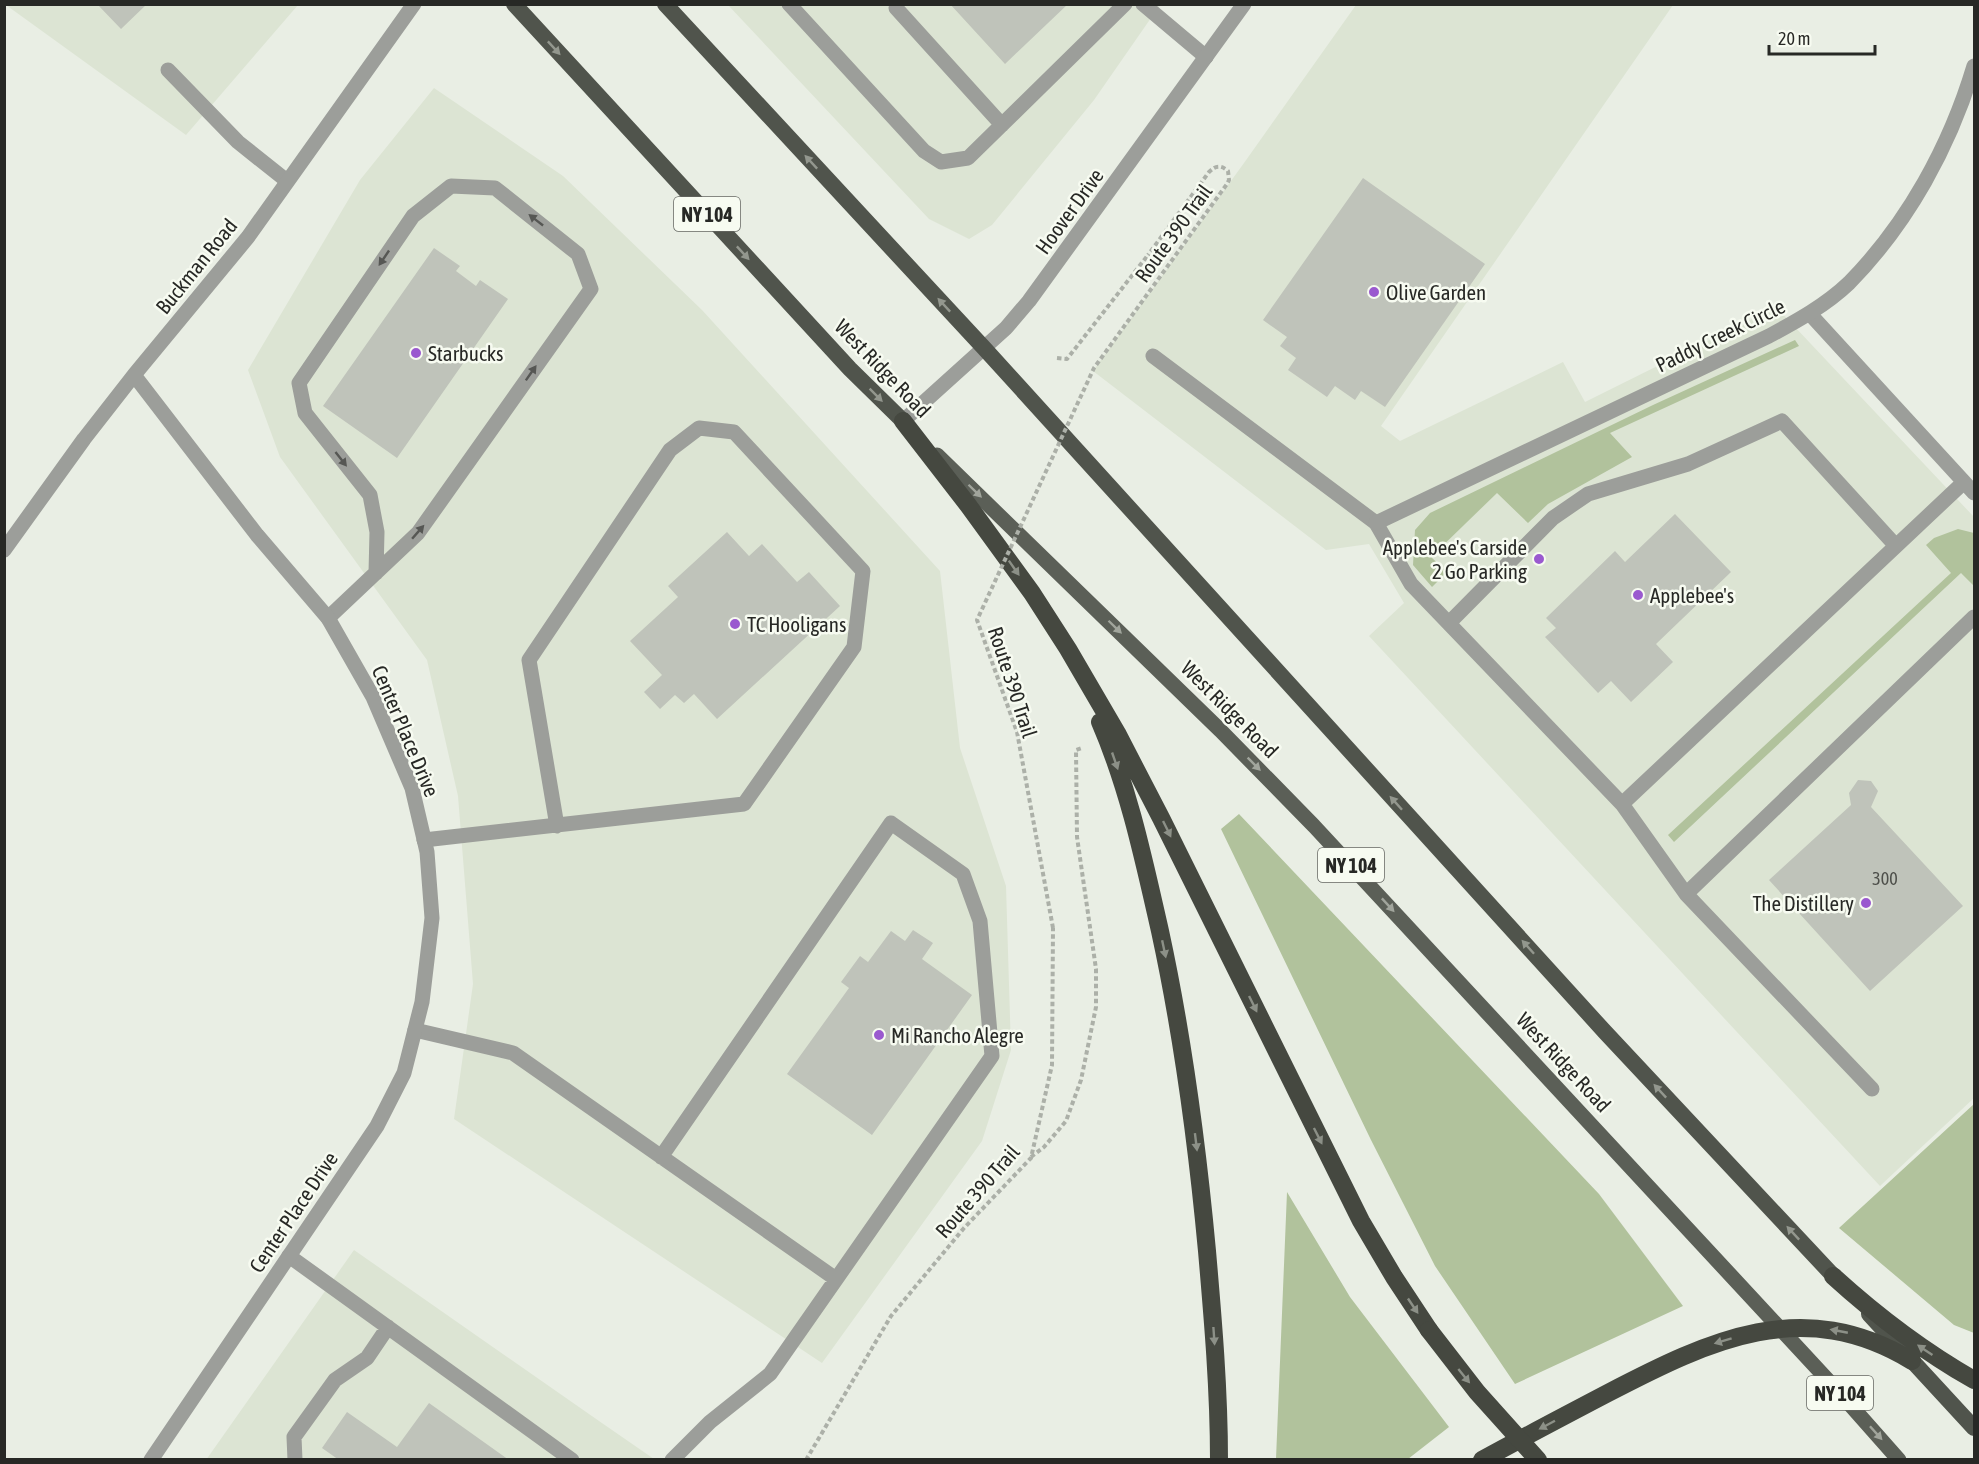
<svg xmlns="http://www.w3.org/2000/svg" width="1979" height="1464" font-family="'Asap Condensed',sans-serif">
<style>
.built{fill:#dce4d3}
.forest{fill:#b1c29c}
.building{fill:#bfc3ba}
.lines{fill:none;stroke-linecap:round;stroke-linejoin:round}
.path{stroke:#acb0a8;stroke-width:4;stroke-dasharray:4.5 3;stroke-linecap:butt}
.service{stroke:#9c9e9a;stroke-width:15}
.minor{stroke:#9c9e9a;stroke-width:15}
.primary{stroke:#5b5f57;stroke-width:15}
.trunk{stroke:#50544c;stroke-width:16}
.motorway{stroke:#454840;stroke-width:18}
.path-bridge{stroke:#acb0a8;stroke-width:4;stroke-dasharray:4.5 3;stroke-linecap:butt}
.motorway-bridge{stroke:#454840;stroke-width:18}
.oneway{fill:#93978e}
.oneway2{fill:#565754}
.oneway3{fill:#a1a59c}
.oneway4{fill:#8c9087}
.poi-dot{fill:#9a59cf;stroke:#f7fbf1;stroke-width:2}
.labels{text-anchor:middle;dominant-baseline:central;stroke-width:5;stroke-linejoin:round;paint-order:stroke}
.number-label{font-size:18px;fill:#4d4f4a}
.shield{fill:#f7fbf1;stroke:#656762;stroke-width:1.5}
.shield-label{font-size:20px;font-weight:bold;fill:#272825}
.street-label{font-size:21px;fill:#272825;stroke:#f7fbf1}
.poi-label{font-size:21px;fill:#272825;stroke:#f7fbf1;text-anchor:start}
</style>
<rect width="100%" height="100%" fill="#e9eee4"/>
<path class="built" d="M6,5H298L186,135Z
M728,5H1160L1094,100L992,225L969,239L929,219Z
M1356,5H1673L1381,426L1400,441L1563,362L1585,402L1776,307L1974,517V1098L1880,1186L1369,636L1404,603L1369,544L1326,550L1093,371L1244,163Z
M434,88L563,176L702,310L940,571L960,748L1006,886L1011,1050L982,1141L822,1363L454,1119L473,984L458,796L427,660L280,457L248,370L360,180Z
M354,1250L599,1421L654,1459L206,1460Z"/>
<path class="forest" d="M1795,340L1799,346L1610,433L1632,457L1548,504L1528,523L1497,493L1431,557L1447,572L1432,587L1413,565L1415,530L1430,513L1653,405Z
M1958,529L1974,533V586L1961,573L1674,842L1668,835L1951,573L1926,545L1934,538Z
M1239,814L1599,1194L1683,1306L1515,1384L1435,1266L1371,1140L1221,829Z
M1974,1104V1333L1954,1325L1839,1228Z
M1287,1192L1350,1297L1449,1427L1408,1459H1276Z"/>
<path class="building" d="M97,4H147L121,29Z
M950,4H1068L1005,64Z
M1363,178L1485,264L1385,407L1361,391L1355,400L1335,386L1327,397L1288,370L1296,358L1280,346L1287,337L1263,320Z
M434,248L460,266L456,271L476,286L480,280L508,299L397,458L323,406Z
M1675,514L1731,572L1656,644L1673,662L1631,702L1611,681L1598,693L1545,637L1556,628L1546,618L1615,551L1625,562Z
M727,532L749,556L762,544L797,582L809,572L840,606L717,719L694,694L684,703L675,695L660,709L644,692L662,675L630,641L678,597L668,586Z
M1858,780L1871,781L1878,791L1871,807L1963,906L1870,991L1769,880L1851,805L1849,793Z
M913,930L933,943L922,959L972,995L872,1135L787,1074L849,988L841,982L860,956L868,962L891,931L905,941Z
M429,1403L509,1460H339L322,1448L347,1412L397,1447Z"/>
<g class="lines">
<path class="path" d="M1057,358L1067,359L1148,255
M1031,1157L1044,1147L1066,1121L1081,1080L1096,1007V969L1077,837L1076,750L1082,748
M806,1460L891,1316L964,1228L1031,1158L1052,1065L1053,928"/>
<path class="service" d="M789,4L924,151L941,162L968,158L1125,4
M1143,4L1206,57
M896,8L1002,125
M168,70L238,142L287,181
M1810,314L1974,493
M1153,356L1376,523L1411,584L1622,804L1686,894L1872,1089
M328,618L418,533L591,289L578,254L495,188L451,186L413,216L299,383L305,413L370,495L377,532L376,573
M1449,623L1553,518L1588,494L1688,464L1782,421L1896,546
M1622,804L1964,482
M424,840L744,804L854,647L863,571L734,432L699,428L670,450L529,660L557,826
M1686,894L1974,617
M415,1030L513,1053L836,1279
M661,1157L891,823L963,874L980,921L992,1056L770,1374L710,1422L672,1460
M289,1256L572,1460
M295,1460L294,1437L335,1380L367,1358L388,1327"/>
<path class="minor" d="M134,375L257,535L328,618L373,697L412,788L427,852L432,918L422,1002L404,1073L377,1126L151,1460
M903,421L1006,328L1029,301L1244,4
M1376,523L1769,336C1797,321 1826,305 1849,283C1908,223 1950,146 1974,66
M4,550L84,439L134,375L248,237L414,4"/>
<path class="primary" d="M937,455L1220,730L1314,826L1838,1391L1899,1460"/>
<path class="trunk" d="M514,4L850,369L903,421
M665,4L984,348L1605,1032L1841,1284
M1869,1314L1974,1428"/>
<path class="motorway" d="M903,421L968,505L1032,593L1068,649L1117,733L1161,818L1361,1221L1394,1277L1429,1330
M1100,722C1129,789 1144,861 1160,931C1183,1037 1197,1143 1207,1251C1213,1320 1219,1390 1219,1460
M1833,1276C1877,1316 1923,1351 1974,1380
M1482,1460C1524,1437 1566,1415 1608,1393C1710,1340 1803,1295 1912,1361"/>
<path class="path-bridge" d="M1053,928L1017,732L977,620L1094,368L1227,184L1229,180L1228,171C1221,165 1216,165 1209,172L1148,255"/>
<path class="motorway-bridge" d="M1429,1330L1477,1392L1538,1460"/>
</g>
<defs><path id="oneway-solid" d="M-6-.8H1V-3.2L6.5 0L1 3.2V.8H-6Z" transform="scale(1.5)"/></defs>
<g class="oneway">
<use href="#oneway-solid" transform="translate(554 48) rotate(47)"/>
<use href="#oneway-solid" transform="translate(811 162) rotate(-133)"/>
<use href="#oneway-solid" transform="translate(743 253) rotate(47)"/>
<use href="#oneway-solid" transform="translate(944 305) rotate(-133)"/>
<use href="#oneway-solid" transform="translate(876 395) rotate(45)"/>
<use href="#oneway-solid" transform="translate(1396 803) rotate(-132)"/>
<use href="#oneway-solid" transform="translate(1528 947) rotate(-132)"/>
<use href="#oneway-solid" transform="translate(1660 1091) rotate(-133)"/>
<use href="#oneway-solid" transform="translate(1793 1233) rotate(-133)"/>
</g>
<g class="oneway2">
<use href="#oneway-solid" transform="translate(536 220) rotate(-142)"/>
<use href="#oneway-solid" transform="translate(384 258) rotate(124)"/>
<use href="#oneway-solid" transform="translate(531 373) rotate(-55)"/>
<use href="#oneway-solid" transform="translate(341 459) rotate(52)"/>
<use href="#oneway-solid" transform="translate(418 532) rotate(-49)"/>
</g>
<g class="oneway3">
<use href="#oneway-solid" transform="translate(975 491) rotate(44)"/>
<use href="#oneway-solid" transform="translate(1115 627) rotate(44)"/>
<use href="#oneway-solid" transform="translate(1254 764) rotate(45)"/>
<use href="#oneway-solid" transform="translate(1388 905) rotate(47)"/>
<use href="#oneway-solid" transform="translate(1876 1433) rotate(48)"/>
</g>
<g class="oneway4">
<use href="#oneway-solid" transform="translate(1014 568) rotate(55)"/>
<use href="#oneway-solid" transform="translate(1115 761) rotate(71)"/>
<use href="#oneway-solid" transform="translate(1167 829) rotate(64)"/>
<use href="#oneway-solid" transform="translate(1164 949) rotate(78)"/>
<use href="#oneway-solid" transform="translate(1253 1004) rotate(64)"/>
<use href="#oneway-solid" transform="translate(1318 1136) rotate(63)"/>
<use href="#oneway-solid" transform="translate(1196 1142) rotate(83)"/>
<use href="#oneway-solid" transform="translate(1413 1306) rotate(56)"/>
<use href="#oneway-solid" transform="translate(1839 1331) rotate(-169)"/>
<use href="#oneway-solid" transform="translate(1214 1336) rotate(86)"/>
<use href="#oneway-solid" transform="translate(1723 1341) rotate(163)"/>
<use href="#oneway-solid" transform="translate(1925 1350) rotate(-146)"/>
<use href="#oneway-solid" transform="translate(1464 1376) rotate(51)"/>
<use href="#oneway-solid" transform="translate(1547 1425) rotate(152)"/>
</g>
<g class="poi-dot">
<circle cx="1374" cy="292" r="6"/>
<circle cx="416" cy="353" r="6"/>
<circle cx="1539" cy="559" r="6"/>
<circle cx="1638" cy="595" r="6"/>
<circle cx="735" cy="624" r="6"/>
<circle cx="1866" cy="903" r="6"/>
<circle cx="879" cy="1035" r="6"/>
</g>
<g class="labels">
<g class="number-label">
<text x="1885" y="878">300</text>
</g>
<g class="shield">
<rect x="674" y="197" width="66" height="34" rx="4.5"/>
<rect x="1318" y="848" width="66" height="34" rx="4.5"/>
<rect x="1807" y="1376" width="66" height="34" rx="4.5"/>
</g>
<g class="shield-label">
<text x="707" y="214">NY 104</text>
<text x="1351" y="865">NY 104</text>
<text x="1840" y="1393">NY 104</text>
</g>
<g class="street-label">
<text transform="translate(1069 211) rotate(-54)">Hoover Drive</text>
<text transform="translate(1173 233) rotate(-54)">Route 390 Trail</text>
<text transform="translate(196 266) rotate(-51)">Buckman Road</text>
<text transform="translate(1720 335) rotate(-26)">Paddy Creek Circle</text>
<text transform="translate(883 368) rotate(46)">West Ridge Road</text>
<text transform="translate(1013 682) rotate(72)">Route 390 Trail</text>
<text transform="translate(1230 709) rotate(45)">West Ridge Road</text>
<text transform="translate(406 731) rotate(67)">Center Place Drive</text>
<text transform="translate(1564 1062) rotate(47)">West Ridge Road</text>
<text transform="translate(977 1191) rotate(-49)">Route 390 Trail</text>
<text transform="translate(293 1212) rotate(-56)">Center Place Drive</text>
</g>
<g class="poi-label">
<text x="1386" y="292">Olive Garden</text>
<text x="428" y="353">Starbucks</text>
<text x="1527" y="547" text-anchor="end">Applebee's Carside<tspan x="1527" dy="24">2 Go Parking</tspan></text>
<text x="1650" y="595">Applebee's</text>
<text x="747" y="624">TC Hooligans</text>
<text x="1854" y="903" text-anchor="end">The Distillery</text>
<text x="891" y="1035">Mi Rancho Alegre</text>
</g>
</g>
<rect width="1979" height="1464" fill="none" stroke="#272825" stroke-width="12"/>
<path d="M1769 45v9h106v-9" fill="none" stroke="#272825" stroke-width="3"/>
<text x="1778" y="45" font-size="18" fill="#272825" stroke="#f7fbf1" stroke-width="4.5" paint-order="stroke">20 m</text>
</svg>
